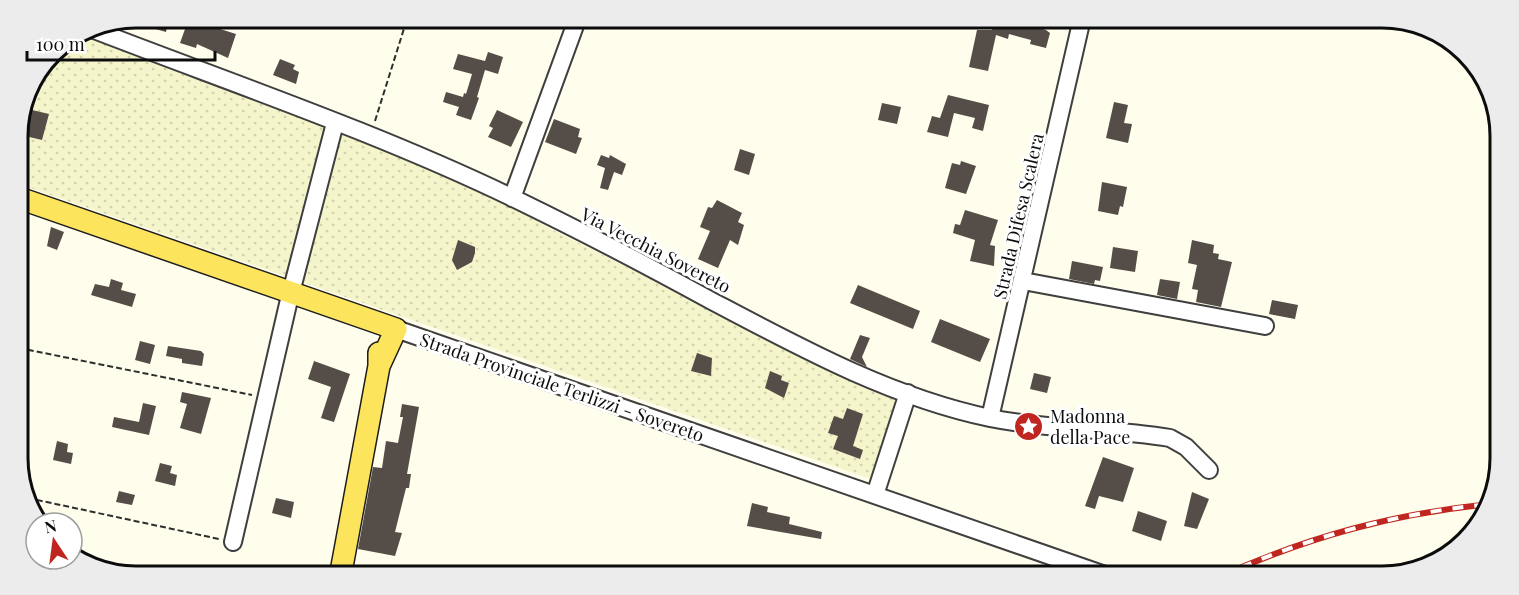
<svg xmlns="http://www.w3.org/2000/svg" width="1519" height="595" font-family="'Playfair Display',serif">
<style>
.farmland{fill:url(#farmland-dots)}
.building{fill:#554e48}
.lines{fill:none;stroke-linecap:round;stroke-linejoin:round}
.minor-casing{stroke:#3f3f3f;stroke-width:20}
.major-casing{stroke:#1d1d1d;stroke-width:24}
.path{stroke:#2e2e2e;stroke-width:2;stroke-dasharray:6 3;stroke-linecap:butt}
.minor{stroke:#fff;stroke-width:16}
.major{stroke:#fde45d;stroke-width:21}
.rail-casing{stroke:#c02620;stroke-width:6}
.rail{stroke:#fff;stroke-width:4;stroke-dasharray:11;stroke-linecap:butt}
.labels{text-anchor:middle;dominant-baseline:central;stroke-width:6;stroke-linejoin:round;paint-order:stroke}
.street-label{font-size:18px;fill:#0c0c0c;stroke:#fff}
.poi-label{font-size:18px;fill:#0c0c0c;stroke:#fff;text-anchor:start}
.rim{fill:none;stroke:#0c0c0c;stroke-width:3}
</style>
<defs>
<pattern id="farmland-dots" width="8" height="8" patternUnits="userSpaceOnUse" patternTransform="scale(1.5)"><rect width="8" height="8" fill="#f5f5cb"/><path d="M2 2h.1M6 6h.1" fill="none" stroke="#d1d1ad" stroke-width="1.8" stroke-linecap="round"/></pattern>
</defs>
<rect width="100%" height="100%" fill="#fffdeb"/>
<path class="farmland" d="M84,31L470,182L549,228L740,324L899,399L871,479L19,184L18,128L30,84L58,48Z"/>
<path class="building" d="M147,18H169L166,32L145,26Z
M189,18H199L198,22L236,34L228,58L197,44L196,48L180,43Z
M1006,22H1019L1046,30L1050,33L1046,48L1030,44L1031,40L1009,34L1008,39L996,35L988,71L969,67L977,30H992L995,23L1005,26Z
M488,52L503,57L498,74L485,70L477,97L479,98L471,120L456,115L459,107L443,102L446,92L463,97L464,93L466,94L472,74L453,69L458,54L485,61Z
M280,59L295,65L293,69L299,72L296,84L273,75Z
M948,95L989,105L983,131L972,128L975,118L954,113L948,137L927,132L932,116L940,118Z
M1114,102L1128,105L1124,123L1132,124L1128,143L1106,138Z
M882,103L901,107L897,124L878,120Z
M32,110L49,114L42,140L25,136Z
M497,110L523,122L511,147L488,137L493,128L489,126Z
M554,119L580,129L578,137L582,138L576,154L545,142Z
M740,149L755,154L749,175L734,170Z
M601,155L609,158L610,155L626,164L622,175L614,172L608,190L600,188L605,168L597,165Z
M961,161L976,166L966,194L945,188L952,163L960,165Z
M1102,182L1127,187L1123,207L1120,206L1118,215L1098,211Z
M717,200L742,213L738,222L744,225L738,245L730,240L718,268L698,259L710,231L700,227L708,207L712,208Z
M965,210L998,220L990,245L995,246L994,266L970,261L975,240L953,233L955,224L960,225Z
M51,227L64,232L57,250L47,246Z
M458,240L475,247V253L472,262L457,270L452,260Z
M1192,240L1214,245L1213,253L1219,254L1218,259L1232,262L1221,307L1196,302L1198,290L1192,289L1197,265L1188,263Z
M1113,247L1138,251L1135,272L1110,268Z
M1072,261L1103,267L1100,281L1095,280L1094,284L1069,279Z
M111,279L123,283L121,290L136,294L132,307L91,295L95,284L109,287Z
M1160,279L1180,282L1177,299L1157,295Z
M858,285L920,311L913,329L850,303Z
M1272,300L1298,305L1295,319L1269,314Z
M940,319L990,339L980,362L931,342Z
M860,335L870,338L862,357L867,367L850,359Z
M140,341L155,345L150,364L135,360Z
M168,346L201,351L204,354L202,366L182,363V359L166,356Z
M697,353L712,358L711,376L691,371Z
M314,361L350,374L334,422L321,418L331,387L308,379Z
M770,371L782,376L781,380L789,383L784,398L765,388Z
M1034,373L1051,377L1047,393L1030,389Z
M182,392L211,398L201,434L180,428L187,404L180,402Z
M143,403L156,406L149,435L112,427L114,417L139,422Z
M402,404L419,407L407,474H411L409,488H406L395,532L402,533L395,556L358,549L373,467L382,468L386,441L398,443L403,417H400Z
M847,408L863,414L853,446L863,450L860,459L833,449L838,436L828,433L834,416L843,419Z
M57,441L68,444L67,452L73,453L71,464L53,460Z
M1103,457L1134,468L1123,502L1099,496L1095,509L1085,506Z
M160,463L172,466L170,473L177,475L175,486L155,481Z
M119,491L135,495L132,505L116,502Z
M1192,492L1209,499L1197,529L1184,526Z
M276,498L294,502L291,518L272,513Z
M752,503L768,507L767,512L790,517L789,524L822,532L821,539L747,526Z
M1138,511L1167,521L1161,541L1132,531Z"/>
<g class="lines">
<defs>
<path id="minor" d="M89,28C231,83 376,132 513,198C579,230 646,265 710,300C799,347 890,397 990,418C1049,430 1111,428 1170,438L1186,447L1209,470
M512,198L577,20
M1023,281L1265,326
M396,329L1105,575
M990,418L1081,23
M875,495L908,393
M233,542L288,304L335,123"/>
<path id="major" d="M19,198L396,329L379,366
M341,572L379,366V353"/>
</defs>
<use href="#minor" class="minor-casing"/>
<use href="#major" class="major-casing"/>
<path class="path" d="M375,121L407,19
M19,348L252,395
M28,498L219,539
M1117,572L1128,576"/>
<use href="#minor" class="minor"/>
<use href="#major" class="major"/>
<defs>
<path id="rail" d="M1221,576C1311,536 1392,514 1490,504"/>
</defs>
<use href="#rail" class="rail-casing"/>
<use href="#rail" class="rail"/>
</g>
<defs>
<symbol id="sight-disc" viewBox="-11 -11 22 22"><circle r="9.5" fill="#c02620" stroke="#fff"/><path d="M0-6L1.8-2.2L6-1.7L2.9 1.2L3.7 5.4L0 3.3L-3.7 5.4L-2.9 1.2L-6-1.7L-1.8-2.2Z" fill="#fff"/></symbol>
</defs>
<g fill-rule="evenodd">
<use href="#sight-disc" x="1012" y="410" width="33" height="33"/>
</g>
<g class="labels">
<g class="street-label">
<text transform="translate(1018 216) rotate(-77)">Strada Difesa Scalera</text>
<text transform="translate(656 250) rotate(27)">Via Vecchia Sovereto</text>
<text transform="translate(562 387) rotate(19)">Strada Provinciale Terlizzi - Sovereto</text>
</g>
<g class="poi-label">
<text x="1050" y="416">Madonna<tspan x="1050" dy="21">della Pace</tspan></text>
</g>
</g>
<path d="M0 0H1519V595H0ZM136 28H1382A108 108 0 0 1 1490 136V458A108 108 0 0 1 1382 566H136A108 108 0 0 1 28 458V136A108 108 0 0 1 136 28Z" fill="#ececec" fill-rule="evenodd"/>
<path class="rim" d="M136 28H1382A108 108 0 0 1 1490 136V458A108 108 0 0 1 1382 566H136A108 108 0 0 1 28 458V136A108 108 0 0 1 136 28Z"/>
<g transform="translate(54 541) rotate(347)"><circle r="28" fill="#ffffff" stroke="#9e9e9e" stroke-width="1.5"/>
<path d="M0-4.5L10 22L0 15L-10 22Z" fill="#c02620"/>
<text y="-9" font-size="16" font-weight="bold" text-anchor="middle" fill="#0c0c0c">N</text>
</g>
<path d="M27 51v9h188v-9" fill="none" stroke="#0c0c0c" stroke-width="3"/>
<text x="36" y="51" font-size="18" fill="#0c0c0c" stroke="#ffffff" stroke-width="4.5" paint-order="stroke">100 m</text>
</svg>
